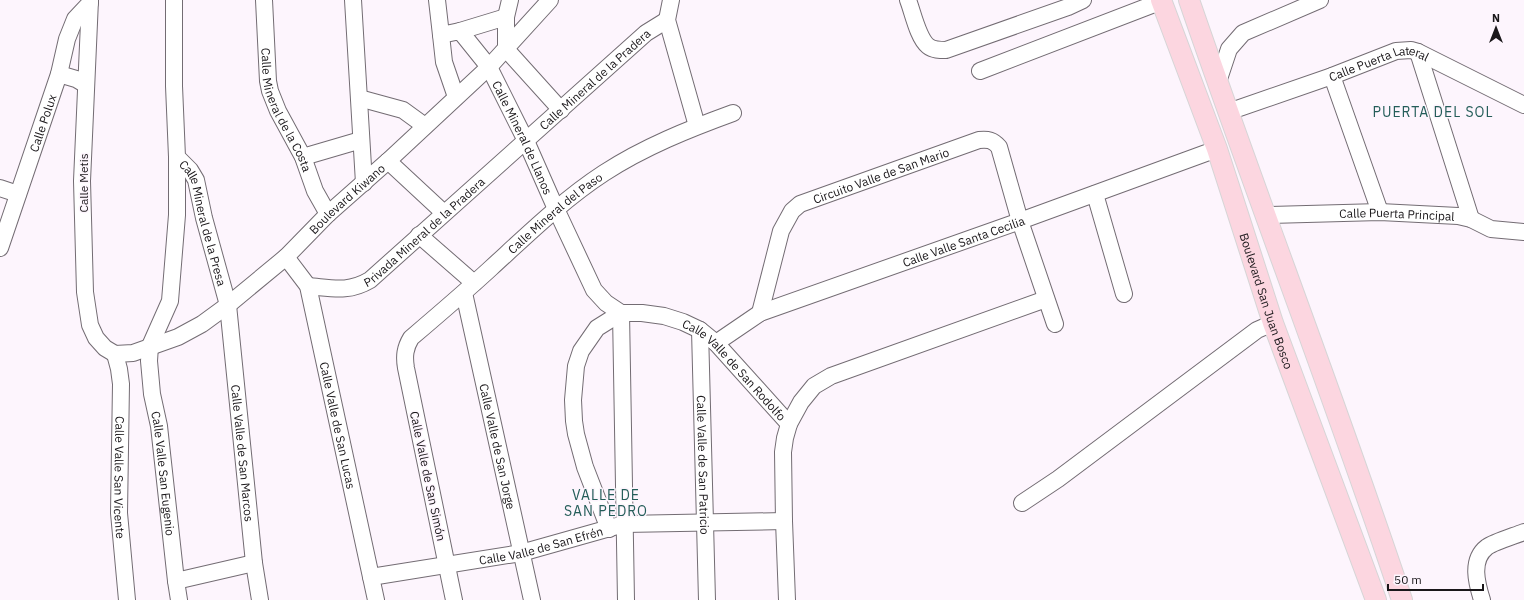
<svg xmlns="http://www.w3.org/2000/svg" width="1524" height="600" font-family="'IBM Plex Sans',sans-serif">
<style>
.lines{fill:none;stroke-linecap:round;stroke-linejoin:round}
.minor-casing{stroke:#736c73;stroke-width:18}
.major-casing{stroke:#d6d5d6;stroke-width:22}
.minor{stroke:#fff;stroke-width:16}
.major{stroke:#fcd6e0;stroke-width:20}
.labels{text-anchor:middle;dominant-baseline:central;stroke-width:3;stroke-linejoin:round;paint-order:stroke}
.street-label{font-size:12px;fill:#1a171a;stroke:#fdf5fd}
.quarter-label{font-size:14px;letter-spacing:1px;fill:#245d59;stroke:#fdf5fd}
</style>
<rect width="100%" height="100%" fill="#fdf5fd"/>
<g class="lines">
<defs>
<g id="minor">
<path d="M90,0L82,181L85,292L90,325L96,338L105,348L115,354"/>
<path id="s1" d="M174,0V86L177,157L190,170L196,180L204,218L228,305L254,563L260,600"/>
<path id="s2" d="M264,0L268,81L270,91L278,111L303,157L315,191L328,214"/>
<path d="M353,0L364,183"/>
<path id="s3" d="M437,0L441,35L460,31L489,67L526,141L556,209L594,290L606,303L621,313"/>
<path d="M510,0L506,17V49L561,110"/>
<path d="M671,0L667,20L697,126"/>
<path d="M908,0C913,13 918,38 928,46C933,50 940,50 946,50L1068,7L1083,0"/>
<path d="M460,31L506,17"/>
<path d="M441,35L444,62L456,97"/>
<path d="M1418,52L1471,219"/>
<path d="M980,71L1162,1"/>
<path d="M59,74L76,79L86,85"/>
<path d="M1332,76L1380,212"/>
<path d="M1218,82L1229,49L1243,33L1320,0"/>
<path d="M359,98L403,110L425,126"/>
<path id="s4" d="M1228,112L1332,76L1396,51L1411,50L1418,52L1524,105"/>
<path id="s5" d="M177,157V215L170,301L150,346L149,361L152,394L159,426L176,581L179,600"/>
<path d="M303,157L361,140"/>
<path d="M388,161L444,213"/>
<path d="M0,188L18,194"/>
<path d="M1095,194L1124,294"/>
<path id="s6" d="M1266,215L1380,212L1458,216L1471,219L1491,229L1524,232"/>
<path d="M419,235L474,283"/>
<path id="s7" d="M0,248L59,74L67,39L75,19L90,3"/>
<path id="s8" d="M286,257L308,286L376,600"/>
<path id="s9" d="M308,286C332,288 348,293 370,280L646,33L667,20"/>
<path id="s10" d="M464,293L532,600"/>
<path d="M621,313L626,600"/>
<path id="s11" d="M760,313L781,231L792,211L800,204L979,140C988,139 993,140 999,147L1020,221L1055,324"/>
<path id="s12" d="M700,330L707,600"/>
<path id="s13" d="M716,343L760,313L1020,221L1217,149"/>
<path id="s14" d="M115,354L133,353L178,337L202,324L228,305L286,257L328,214L388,161L489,67L550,0"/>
<path id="s15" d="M115,354L119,369L121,384L119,513L127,600"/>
<path d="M1022,503L1058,479L1257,330L1273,323"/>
<path id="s16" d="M609,529L585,467L576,434L574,421L573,400L576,366L581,351L597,328L621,313H642L664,316L683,322L700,330L716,343L789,424"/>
<path id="s17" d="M371,577L521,553L624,524L784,521"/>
<path d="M176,581L254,563"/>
<path id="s18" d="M454,600L406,368C404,356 405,348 411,338C438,315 465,292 491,268C527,235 564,199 604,173C644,147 689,129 733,113"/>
<path d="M787,600L784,521L783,452L785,438L789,424L801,402L814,386L831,376L1046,299"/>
<path d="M1482,600C1477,584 1470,560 1487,547C1494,542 1514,536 1524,532"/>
</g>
<g id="major">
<path id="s19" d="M1161,0L1217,149L1273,323L1376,600"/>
<path d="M1189,0C1258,201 1335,399 1402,600"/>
</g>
</defs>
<use href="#minor" class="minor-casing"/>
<use href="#major" class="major-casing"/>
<use href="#minor" class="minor"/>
<use href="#major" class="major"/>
</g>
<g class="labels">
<g class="street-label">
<text stroke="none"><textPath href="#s4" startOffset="160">Calle Puerta Lateral</textPath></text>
<text stroke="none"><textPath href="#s9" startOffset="365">Calle Mineral de la Pradera</textPath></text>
<text stroke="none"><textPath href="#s2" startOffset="114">Calle Mineral de la Costa</textPath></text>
<text stroke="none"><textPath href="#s7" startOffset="132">Calle Polux</textPath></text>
<text stroke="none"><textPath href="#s3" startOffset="179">Calle Mineral de Llanos</textPath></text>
<text stroke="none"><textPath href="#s11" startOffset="204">Circuito Valle de San Mario</textPath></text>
<text transform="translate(83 183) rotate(-90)">Calle Metis</text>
<text stroke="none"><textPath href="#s14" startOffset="285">Boulevard Kiwano</textPath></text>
<text stroke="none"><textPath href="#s18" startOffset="459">Calle Mineral del Paso</textPath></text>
<text stroke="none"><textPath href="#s6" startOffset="131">Calle Puerta Principal</textPath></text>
<text stroke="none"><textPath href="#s1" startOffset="230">Calle Mineral de la Presa</textPath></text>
<text stroke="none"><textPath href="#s9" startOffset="136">Privada Mineral de la Pradera</textPath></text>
<text stroke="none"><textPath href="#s13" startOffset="269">Calle Valle Santa Cecilia</textPath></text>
<text stroke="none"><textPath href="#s19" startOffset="319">Boulevard San Juan Bosco</textPath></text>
<text stroke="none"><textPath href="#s16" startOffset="375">Calle Valle de San Rodolfo</textPath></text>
<text stroke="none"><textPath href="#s8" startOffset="179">Calle Valle de San Lucas</textPath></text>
<text stroke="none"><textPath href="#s10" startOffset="157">Calle Valle de San Jorge</textPath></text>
<text stroke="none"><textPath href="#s1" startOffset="465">Calle Valle de San Marcos</textPath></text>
<text stroke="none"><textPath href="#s12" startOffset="135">Calle Valle de San Patricio</textPath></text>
<text stroke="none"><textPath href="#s5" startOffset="322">Calle Valle San Eugenio</textPath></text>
<text transform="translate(428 476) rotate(78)">Calle Valle de San Simón</text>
<text stroke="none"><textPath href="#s15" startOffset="124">Calle Valle San Vicente</textPath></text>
<text stroke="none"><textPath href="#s17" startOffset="173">Calle Valle de San Efrén</textPath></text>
</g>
<g class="quarter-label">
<text x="1433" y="112">PUERTA DEL SOL</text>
<text x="606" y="495">VALLE DE<tspan x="606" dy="16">SAN PEDRO</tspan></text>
</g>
</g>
<g transform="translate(1496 28)" stroke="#fdf5fd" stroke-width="3" paint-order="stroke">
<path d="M0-3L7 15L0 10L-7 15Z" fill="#1a171a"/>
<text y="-6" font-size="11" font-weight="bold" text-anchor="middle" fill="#1a171a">N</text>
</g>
<path d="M1388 584v6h95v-6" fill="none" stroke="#1a171a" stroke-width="2"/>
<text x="1394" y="584" font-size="12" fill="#1a171a" stroke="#fdf5fd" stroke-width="3" paint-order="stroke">50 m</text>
</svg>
